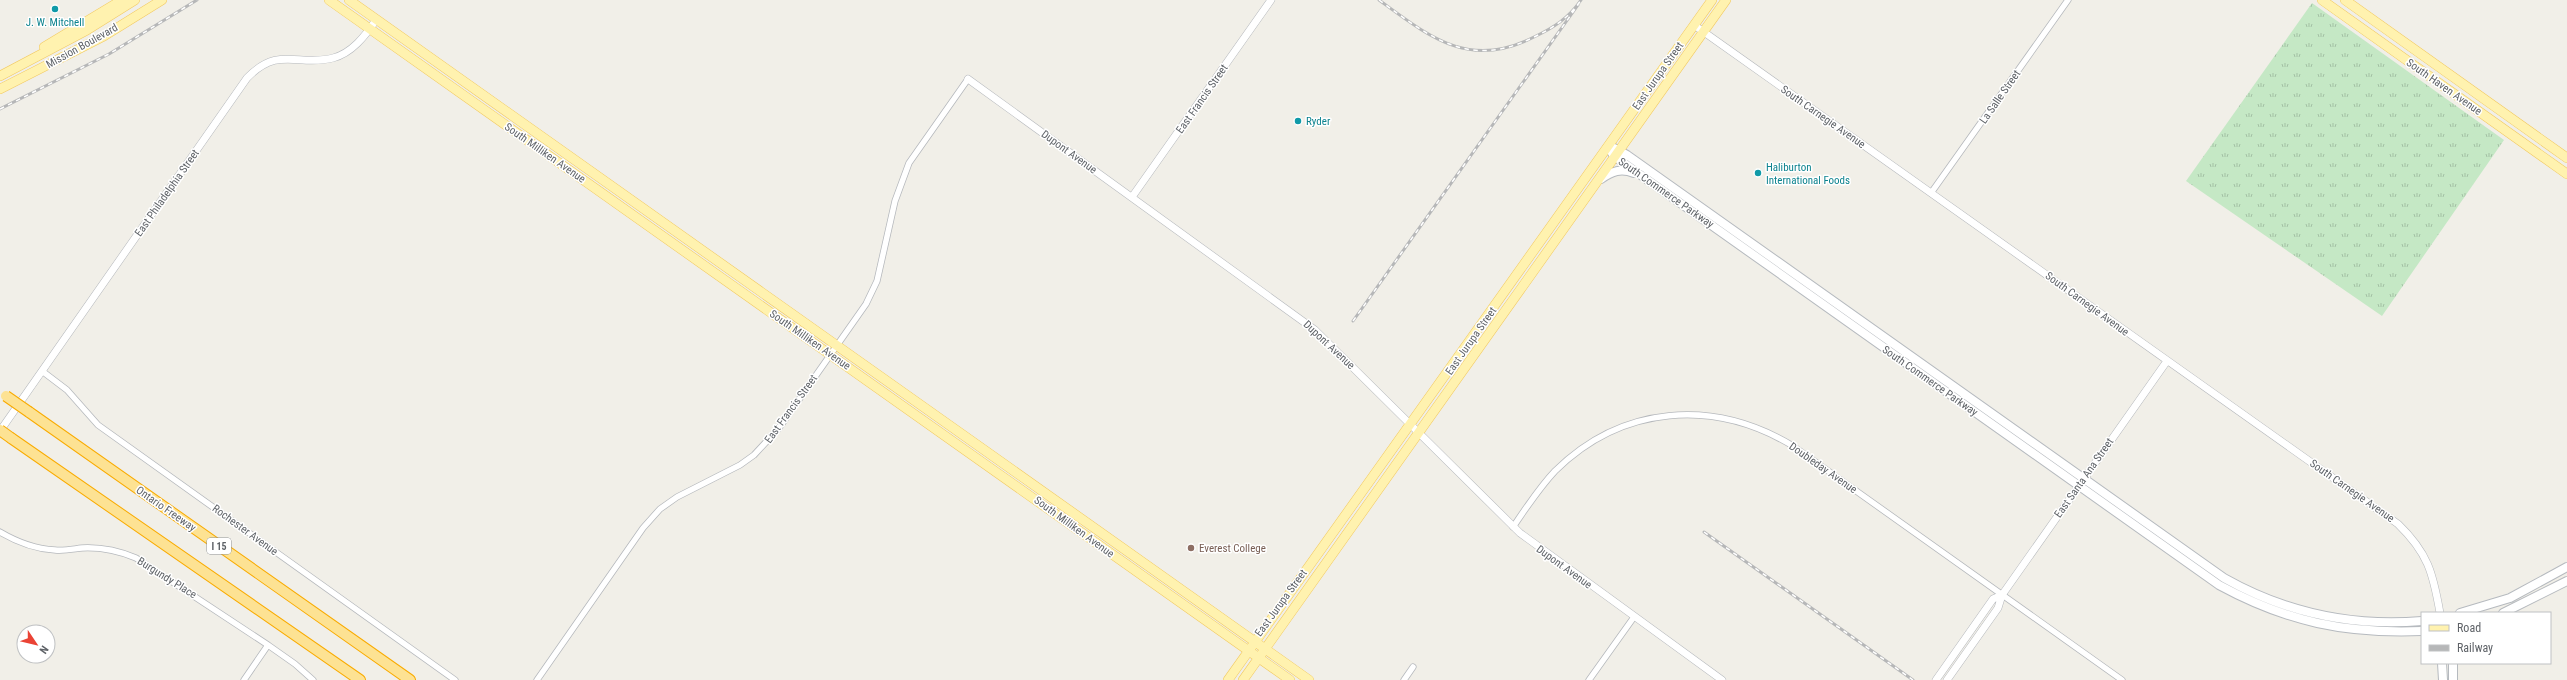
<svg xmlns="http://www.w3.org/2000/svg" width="2567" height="680" font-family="'Roboto Condensed',sans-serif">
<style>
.grass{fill:url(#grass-tufts)}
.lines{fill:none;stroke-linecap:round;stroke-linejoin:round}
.minor-casing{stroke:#b5b8bc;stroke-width:7}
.tertiary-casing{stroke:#b5b8bc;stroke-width:8}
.secondary-casing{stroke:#b6babf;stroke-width:10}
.primary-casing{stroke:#f2c960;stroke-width:10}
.motorway-casing{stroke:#f9ab00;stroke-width:12}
.minor{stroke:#fff;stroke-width:5.5}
.tertiary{stroke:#fff;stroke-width:7}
.secondary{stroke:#fff;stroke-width:8}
.primary{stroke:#fff2af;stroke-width:9}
.motorway{stroke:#fde293;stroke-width:10}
.rail-casing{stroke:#b6b7b8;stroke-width:3}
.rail{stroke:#fff;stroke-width:1.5;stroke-dasharray:4.5;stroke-linecap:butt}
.motorway-bridge-casing{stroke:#f9ab00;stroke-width:12;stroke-linecap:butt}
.motorway-bridge{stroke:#fde293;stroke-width:10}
.culture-dot{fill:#0f9aa8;stroke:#fff;stroke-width:1.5}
.education-dot{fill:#8d6e63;stroke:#fff;stroke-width:1.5}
.labels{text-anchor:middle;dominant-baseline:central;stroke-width:3;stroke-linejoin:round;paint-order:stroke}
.shield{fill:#fff;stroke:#8f9295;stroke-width:1}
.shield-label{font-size:10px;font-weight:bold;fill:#5f6368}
.culture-label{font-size:11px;fill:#0d838f;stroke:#fff;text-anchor:start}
.street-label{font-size:11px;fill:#5f6368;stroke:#fff}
.education-label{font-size:11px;fill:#785e54;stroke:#fff;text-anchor:start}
</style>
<defs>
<pattern id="grass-tufts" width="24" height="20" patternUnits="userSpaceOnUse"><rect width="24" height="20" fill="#c5e8c5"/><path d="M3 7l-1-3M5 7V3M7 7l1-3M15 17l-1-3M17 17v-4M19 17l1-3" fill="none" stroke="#a3c0a4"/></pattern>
</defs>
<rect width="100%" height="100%" fill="#f1efe8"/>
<path class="grass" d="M2312,3L2504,140L2382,316L2186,181Z"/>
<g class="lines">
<defs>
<path id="minor" d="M1931,193L2068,0
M42,371L67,390L98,425L455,680
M1513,527C1526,508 1539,488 1555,471C1622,405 1713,398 1793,446L2122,680
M0,532C17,542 35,549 55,550C64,551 73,549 82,548C101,547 119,551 136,558L268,645L295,664L313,680
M244,680L268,645
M537,680L643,528L660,509L677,497L740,465L754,455L779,428L866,304L877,281L895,201L909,163L968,79
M1404,680L1413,667
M1589,680L1634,617"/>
<path id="tertiary" d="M1694,25L2398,524C2428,553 2433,573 2440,613
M968,79L1315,330L1520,533L1722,680
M1132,197L1271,0
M0,431L247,78C279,45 298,67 333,58C352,53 365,36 376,20
M1936,680L1993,599L2002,595
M1947,680L1998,608L2002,595L2167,361"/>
<path id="secondary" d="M1608,147L1614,156L2219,585C2287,622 2346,634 2422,631
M1614,148L1627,155L2224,578C2286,613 2351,627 2422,621
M1601,179C1612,171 1621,168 1634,173
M2460,613L2510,598L2567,567
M2503,613L2567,581
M2442,663L2443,680
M2453,663V680"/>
<path id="primary" d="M329,0L1290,680
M349,0L1309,680
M2322,0L2567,174
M2345,0L2567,158
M44,47L122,0
M0,76L87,30L135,0
M0,89L104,36L162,0
M1228,680L1712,0
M1243,680L1726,0"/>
<path id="motorway" d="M29,412L410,680
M11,438L360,680"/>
</defs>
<use href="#minor" class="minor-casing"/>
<use href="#tertiary" class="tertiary-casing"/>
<use href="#secondary" class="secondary-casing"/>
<use href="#primary" class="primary-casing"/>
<use href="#motorway" class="motorway-casing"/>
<use href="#minor" class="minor"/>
<use href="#tertiary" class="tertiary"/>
<use href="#secondary" class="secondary"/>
<use href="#primary" class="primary"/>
<use href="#motorway" class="motorway"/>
<defs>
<path id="rail" d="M1379,0C1430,37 1469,70 1534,37C1553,28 1569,18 1581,0
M0,109L109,54L197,0
M1353,321L1578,5
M1704,532L1913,680"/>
</defs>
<use href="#rail" class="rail-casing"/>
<use href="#rail" class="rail"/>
<defs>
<path id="motorway-bridge" d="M6,396L29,412
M0,430L11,438"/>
</defs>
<use href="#motorway-bridge" class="motorway-bridge-casing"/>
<use href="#motorway-bridge" class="motorway-bridge"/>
</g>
<g class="culture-dot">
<circle cx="55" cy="9" r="4"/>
<circle cx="1298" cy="121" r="4"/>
<circle cx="1758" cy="173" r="4"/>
</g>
<circle class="education-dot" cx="1191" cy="548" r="4"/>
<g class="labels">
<rect class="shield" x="207" y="538" width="24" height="16" rx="3"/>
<g class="shield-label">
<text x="219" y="546">I 15</text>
</g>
<g class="culture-label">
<text x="55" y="22" text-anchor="middle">J. W. Mitchell</text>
<text x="1306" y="121">Ryder</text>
<text x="1766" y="167">Haliburton<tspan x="1766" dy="13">International Foods</tspan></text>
</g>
<g class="street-label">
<text transform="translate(82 46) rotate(-29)">Mission Boulevard</text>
<text transform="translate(1658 76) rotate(-55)">East Jurupa Street</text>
<text transform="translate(2444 87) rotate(35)">South Haven Avenue</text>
<text transform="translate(2000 97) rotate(-55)">La Salle Street</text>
<text transform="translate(1202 99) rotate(-55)">East Francis Street</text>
<text transform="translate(1823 117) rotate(35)">South Carnegie Avenue</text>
<text transform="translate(1069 152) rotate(36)">Dupont Avenue</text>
<text transform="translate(545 153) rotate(35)">South Milliken Avenue</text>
<text transform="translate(167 193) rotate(-55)">East Philadelphia Street</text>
<text transform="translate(1666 193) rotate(35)">South Commerce Parkway</text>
<text transform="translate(2087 304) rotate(36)">South Carnegie Avenue</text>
<text transform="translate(810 340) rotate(35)">South Milliken Avenue</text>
<text transform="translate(1471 341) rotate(-55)">East Jurupa Street</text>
<text transform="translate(1329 345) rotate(43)">Dupont Avenue</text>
<text transform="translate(1930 381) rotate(35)">South Commerce Parkway</text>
<text transform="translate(791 409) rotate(-54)">East Francis Street</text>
<text transform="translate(1823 468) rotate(35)">Doubleday Avenue</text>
<text transform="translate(2084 478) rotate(-55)">East Santa Ana Street</text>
<text transform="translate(2352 491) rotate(35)">South Carnegie Avenue</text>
<text transform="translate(166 509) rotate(35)">Ontario Freeway</text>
<text transform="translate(1074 527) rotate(36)">South Milliken Avenue</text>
<text transform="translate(245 530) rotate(36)">Rochester Avenue</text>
<text transform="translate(1564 567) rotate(36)">Dupont Avenue</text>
<text transform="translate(167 578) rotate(32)">Burgundy Place</text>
<text transform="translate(1281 603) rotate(-54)">East Jurupa Street</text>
</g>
<g class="education-label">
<text x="1199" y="548">Everest College</text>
</g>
</g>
<rect x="2421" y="612" width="130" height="52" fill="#ffffff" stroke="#bfc1c3"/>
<rect x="2429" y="625" width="20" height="6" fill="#fff2af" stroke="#bfc1c3"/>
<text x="2457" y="632" font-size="12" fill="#5f6368">Road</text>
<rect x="2429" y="645" width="20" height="6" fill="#b6b7b8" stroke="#bfc1c3"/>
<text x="2457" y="652" font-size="12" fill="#5f6368">Railway</text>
<g transform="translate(36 644) rotate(125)"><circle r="19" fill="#ffffff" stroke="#bfc1c3"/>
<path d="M0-3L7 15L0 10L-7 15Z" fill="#ea4335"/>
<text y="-6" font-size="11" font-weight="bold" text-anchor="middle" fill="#5f6368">N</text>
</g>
</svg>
